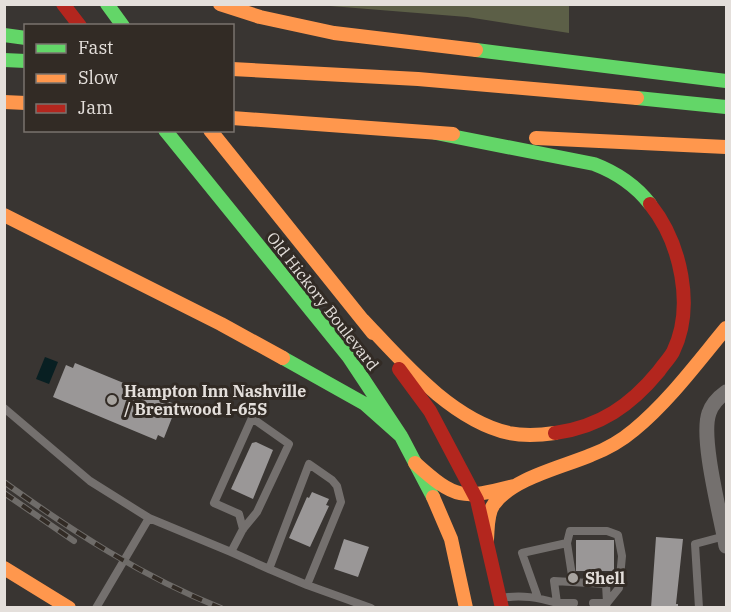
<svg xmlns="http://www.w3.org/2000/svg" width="731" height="612" font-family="'IBM Plex Serif',serif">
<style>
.forest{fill:#5c5f47}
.water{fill:#081f22}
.building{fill:#9a9797}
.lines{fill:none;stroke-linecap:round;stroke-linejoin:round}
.lane{stroke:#74706e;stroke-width:8}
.street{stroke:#74706e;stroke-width:15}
.fast{stroke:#63d668;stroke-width:14}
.slow{stroke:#ff974d;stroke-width:14}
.jam{stroke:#b3261e;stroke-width:14}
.rail-casing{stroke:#6f6c69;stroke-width:6}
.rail{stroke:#322b25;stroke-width:4;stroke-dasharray:11;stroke-linecap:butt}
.poi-dot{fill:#a8a4a0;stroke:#322b25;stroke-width:2}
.labels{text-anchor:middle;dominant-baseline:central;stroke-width:6;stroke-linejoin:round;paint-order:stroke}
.street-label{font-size:16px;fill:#e4dfdb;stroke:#322b25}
.poi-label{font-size:16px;font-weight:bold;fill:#e4dfdb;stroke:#322b25;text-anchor:start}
</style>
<rect width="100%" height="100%" fill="#393532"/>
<path class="forest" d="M318,5H569V33L467,17Z"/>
<path class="water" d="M45,357L58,362L49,384L36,379Z"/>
<path class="building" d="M75,363L177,405L164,438L158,435L156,440L53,397L66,365L73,368Z
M256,442L273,450L253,499L231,489L252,443Z
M312,492L329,499L326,505L329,506L310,547L289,538L307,497L309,498Z
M656,537L683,539L676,604H678V608H651Z
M344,539L369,547L358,577L334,569Z
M576,540H614V571H576Z"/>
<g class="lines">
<path class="lane" d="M4,408L90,481L149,518L96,608
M149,518L231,552L243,529L257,512L289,444L252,418L214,503L239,514L243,529
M567,543L570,531H607L618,535L622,556L619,588L607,603H593
M231,552L269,569L309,464L332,480L337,486L341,502L307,585L371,608
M269,569L307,585
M503,598C521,594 539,598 557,603V606
M538,598L522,553L567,543L573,582
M574,603H557L554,581L606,584L607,603
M699,608L695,544L725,536"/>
<path class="street" d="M726,392C719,397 712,404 709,413C700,438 721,517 726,546"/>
<path class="fast" d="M107,4L123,26
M4,35L26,38
M476,50L726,81
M4,60L26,61
M637,98L726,107
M165,130L348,356L401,436L433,497
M436,133L594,164C615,172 636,186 650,204
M283,358L365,404L401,436"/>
<path class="slow" d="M220,4L260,17L334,33L476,50
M232,69L418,79L637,98
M4,102L26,103
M232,118L453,134
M210,130L373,333
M536,138L726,147
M4,215L221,324L283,358
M363,320C402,361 451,420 509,433C524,436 541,435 555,433
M415,463C456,500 462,499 514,486
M433,497L451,539L466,608
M487,539C488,528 487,513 494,504C513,478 563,467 591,455C607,449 621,441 634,430C669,401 697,363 726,328
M4,568L69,608"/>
<path class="jam" d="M63,4L80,26
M399,369L430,411L477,500L502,608
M555,433C600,427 631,405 659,371C663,365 669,359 673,352C695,307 681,243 650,204"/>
<defs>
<path id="rail" d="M4,482C72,531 143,577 221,608
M4,493L74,541"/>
</defs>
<use href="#rail" class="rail-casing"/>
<use href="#rail" class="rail"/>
</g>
<g class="poi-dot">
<circle cx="112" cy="400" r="6"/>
<circle cx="573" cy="578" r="6"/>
</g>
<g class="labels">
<g class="street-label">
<text transform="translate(323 301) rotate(52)">Old Hickory Boulevard</text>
</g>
<g class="poi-label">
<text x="124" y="391">Hampton Inn Nashville<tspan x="124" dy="18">/ Brentwood I-65S</tspan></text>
<text x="585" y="578">Shell</text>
</g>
</g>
<rect width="731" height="612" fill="none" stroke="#e4dfdb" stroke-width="12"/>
<rect x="24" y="24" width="210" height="108" fill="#322b25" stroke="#79736e" stroke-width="1.5"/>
<rect x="36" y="44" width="30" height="9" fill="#63d668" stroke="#79736e" stroke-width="1.5"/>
<text x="78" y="54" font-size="18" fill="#e4dfdb">Fast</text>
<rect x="36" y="74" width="30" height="9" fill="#ff974d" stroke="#79736e" stroke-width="1.5"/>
<text x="78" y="84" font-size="18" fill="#e4dfdb">Slow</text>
<rect x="36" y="104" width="30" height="9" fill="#b3261e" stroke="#79736e" stroke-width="1.5"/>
<text x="78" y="114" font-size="18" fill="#e4dfdb">Jam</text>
</svg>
